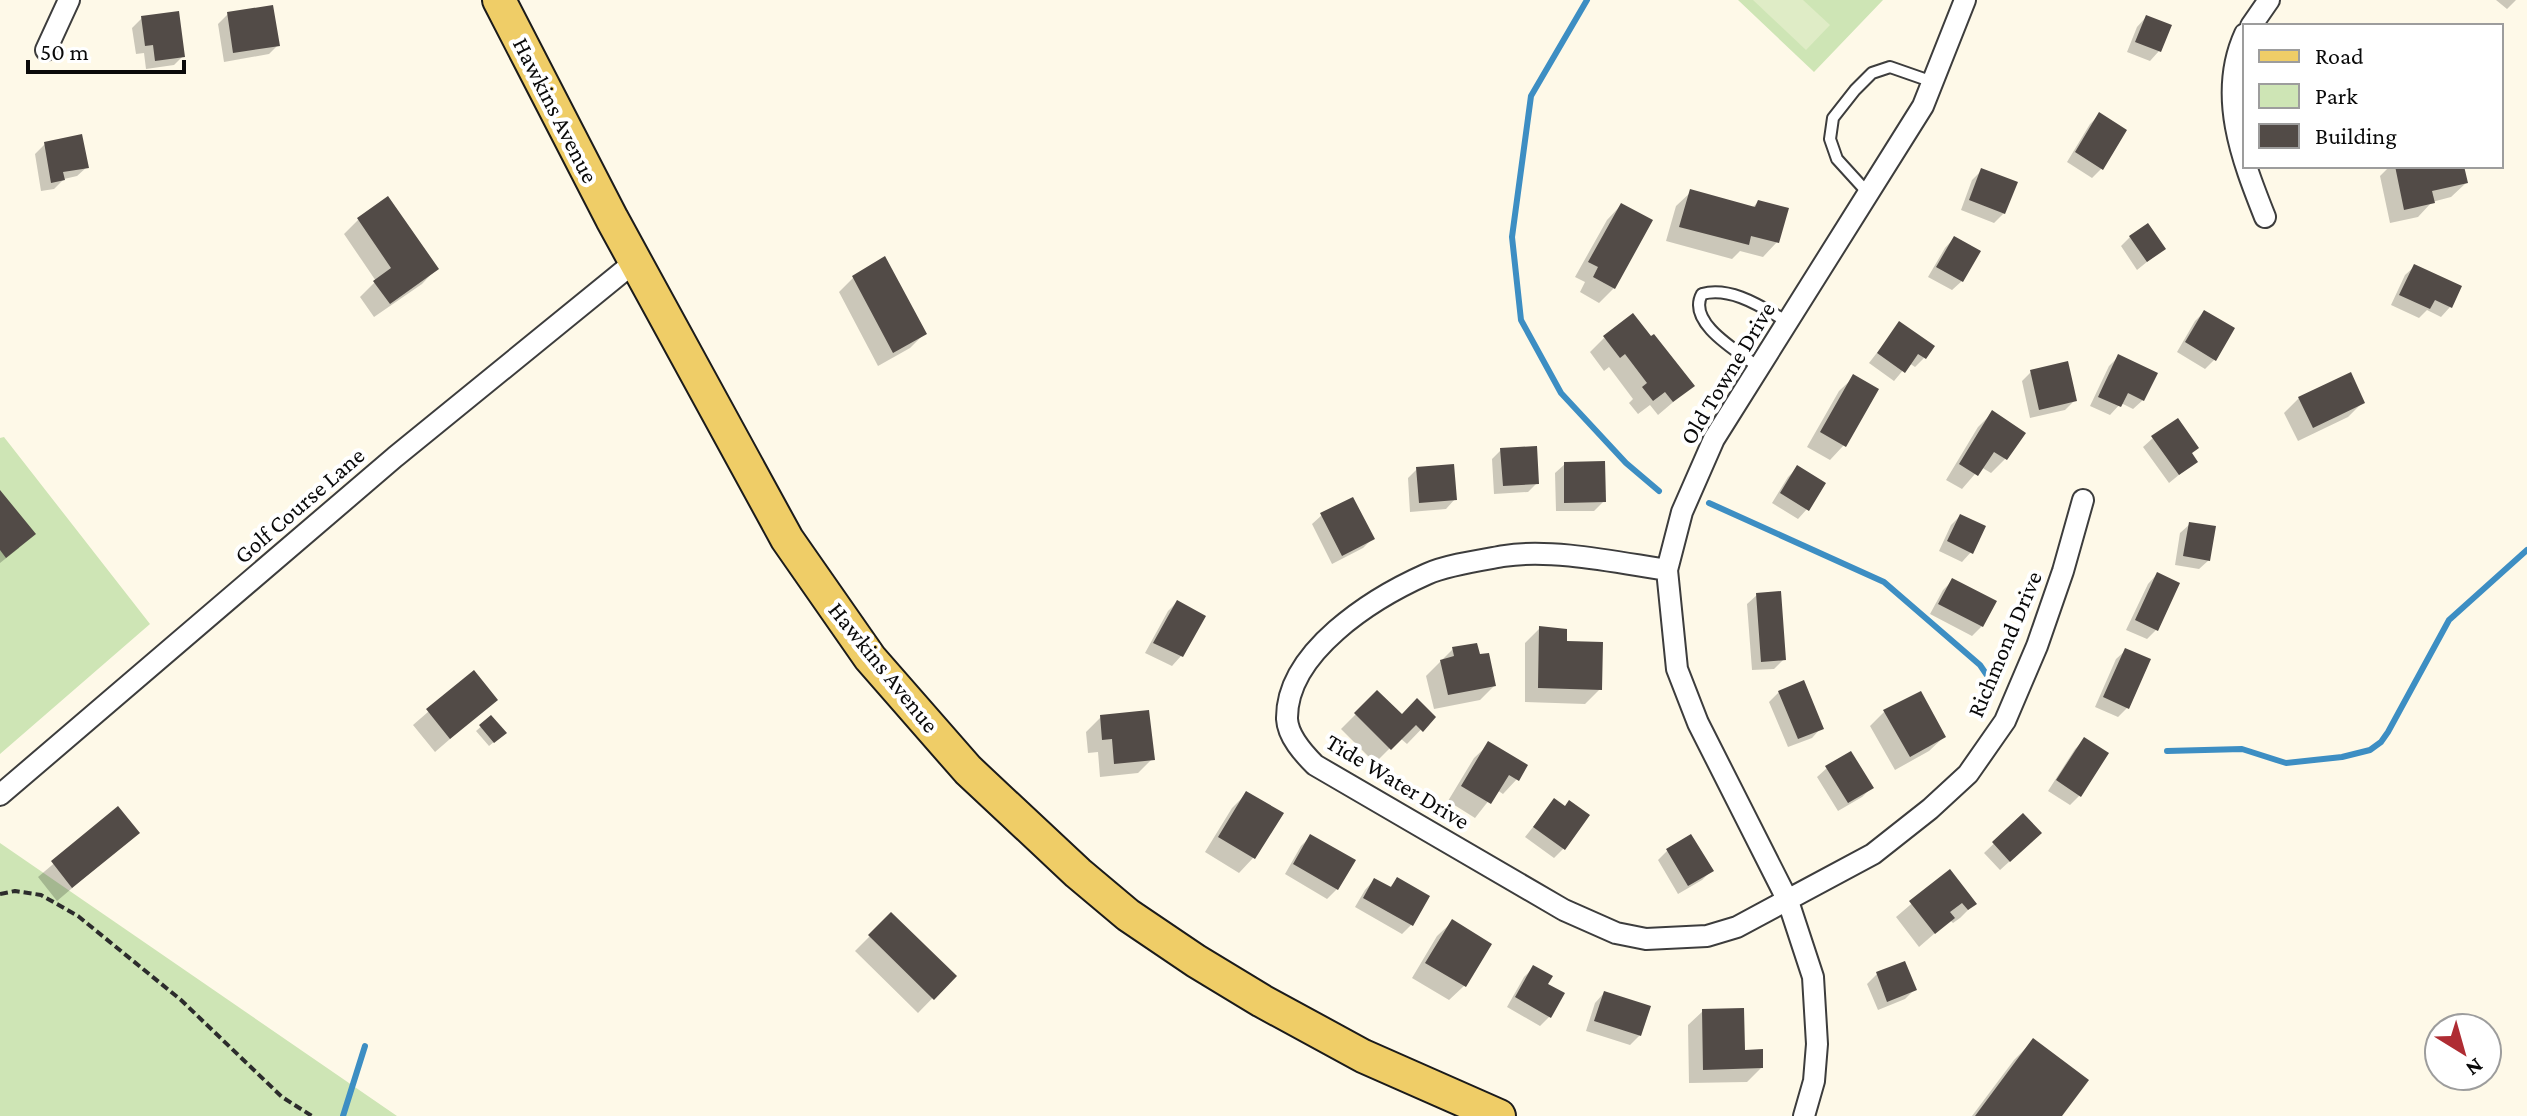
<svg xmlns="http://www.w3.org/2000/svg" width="2527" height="1116" font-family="'Crimson Pro',serif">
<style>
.green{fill:#cee5b5}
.pitch{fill:#dfecc6}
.shadow{fill:#0003}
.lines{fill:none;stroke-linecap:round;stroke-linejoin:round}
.stream{stroke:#3d8ec3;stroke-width:6}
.building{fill:#524b47}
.service-casing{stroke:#3d3d3d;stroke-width:14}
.minor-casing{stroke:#3d3d3d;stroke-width:24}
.primary-casing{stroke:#1b1b1b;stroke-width:36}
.path{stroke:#2c2c2c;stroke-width:4;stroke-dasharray:8 4;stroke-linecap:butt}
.service{stroke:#fff;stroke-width:10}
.minor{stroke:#fff;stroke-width:20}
.primary{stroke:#efcd67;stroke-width:32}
.labels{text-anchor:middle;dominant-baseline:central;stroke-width:8;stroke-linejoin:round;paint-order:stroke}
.street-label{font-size:24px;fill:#0a0a0a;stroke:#fff}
</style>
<rect width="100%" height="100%" fill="#fef9e8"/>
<path class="green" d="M1738,0H1883L1814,72Z
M4,437L150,624L0,754V438Z
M0,843L397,1116H0Z"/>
<path class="pitch" d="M1753,0H1803L1830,25L1806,50Z"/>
<path class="shadow" d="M2496,0H2516L2507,9Z
M228,14L278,45L269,54L224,62L218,24Z
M2146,17L2159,51L2150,61L2127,52L2137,27Z
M142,18L183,56L174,65L146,69L144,53L136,54L132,28Z
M2099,115L2101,169L2092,178L2067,162L2090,124Z
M45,144L87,167L77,176L64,179L54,189L41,191L35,154Z
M2390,166H2462L2466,183L2451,197L2432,202L2418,217L2390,223L2380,176Z
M1982,170L2004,213L1994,223L1961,210L1972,180Z
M1691,192L1752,208L1758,202L1777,242L1763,257L1740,251L1732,259L1666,241L1676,206Z
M387,199L436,269L422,284L374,317L360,297L376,281L344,234L358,220Z
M1621,205L1614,288L1599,303L1580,292L1585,282L1575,277L1607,220Z
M2130,237L2163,249L2137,270L2121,246Z
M1954,238L1962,281L1952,290L1928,277L1945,248Z
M2415,266L2450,307L2441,317L2427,310L2419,318L2391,305L2405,275Z
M854,277L925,333L910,348L878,366L839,292Z
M2204,312L2214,360L2205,369L2177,352L2195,321Z
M1900,323L1924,358L1915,367L1909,363L1894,381L1869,363Z
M1604,338L1692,386L1658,415L1650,405L1638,414L1629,403L1633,399L1609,367L1604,371L1590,352Z
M2119,356L2143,400L2133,409L2121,403L2110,415L2090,406L2109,366Z
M2031,372L2075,400L2065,410L2030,418L2022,381Z
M1854,377L1844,445L1830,460L1807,447L1839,391Z
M2299,398L2363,402L2348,417L2298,441L2284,413Z
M1992,413L2005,459L1991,473L1981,467L1962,489L1946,480L1978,427Z
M2153,438L2190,454L2196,461L2169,483L2143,447Z
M1501,450L1537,483L1528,492L1494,494L1492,459Z
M1565,464L1604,501L1594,511H1556L1555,473Z
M1798,467L1807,509L1798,519L1772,503L1788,477Z
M1417,469L1455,499L1446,509L1410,512L1408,478Z
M0,493L19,548L0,563Z
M1322,515L1372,539L1363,548L1332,564L1312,524Z
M1960,516L1971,552L1962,562L1939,551L1951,525Z
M2190,524L2209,560L2199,569L2175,565L2180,533Z
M2157,574L2156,630L2147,639L2126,630L2148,584Z
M1953,580L1982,626L1972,636L1930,614L1943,590Z
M1757,595L1784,659L1774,669L1752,670L1747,604Z
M1177,602L1203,617L1181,656L1172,666L1145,653L1168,611Z
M1540,628L1600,689L1585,704L1525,702V643Z
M1453,649L1494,686L1480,700L1434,709L1426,676Z
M2126,650L2127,708L2118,717L2095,707L2116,659Z
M473,673L495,700L435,752L413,725Z
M1779,692L1821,728L1812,738L1788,747L1769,702Z
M1377,693L1401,717H1433L1407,744L1400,738L1375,763L1341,729Z
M1884,712L1944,737L1929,751L1895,770L1870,726Z
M1101,717L1152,759L1138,773L1100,777L1098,752L1088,753L1086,732Z
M491,718L500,737L489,746L476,731Z
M2085,739L2079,796L2070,805L2048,791L2075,749Z
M1489,744L1517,779L1503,794L1497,790L1475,818L1448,801L1474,758Z
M1827,768L1871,788L1862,797L1838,811L1817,777Z
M1247,793L1281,814L1253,858L1239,873L1205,852L1232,808Z
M1554,801L1564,848L1554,858L1525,837Z
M118,809L137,833L57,901L38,877Z
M2023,816L2030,843L2000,870L1984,853Z
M1311,836L1337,889L1327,899L1285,874L1301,846Z
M1668,850L1711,871L1702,880L1678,894L1658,860Z
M1950,871L1975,903L1960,918L1953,923L1950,920L1919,947L1896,917Z
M1374,880L1389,888L1397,880L1427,897L1411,925L1402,934L1355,907L1365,890Z
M891,915L954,976L918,1013L855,951Z
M1452,922L1489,944L1464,986L1449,1000L1412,978L1437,936Z
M1904,963L1914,990L1905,999L1878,1010L1867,984L1877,974Z
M1533,968L1546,984L1550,1016L1540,1026L1507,1007L1524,977Z
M1604,993L1640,1035L1630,1045L1586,1031L1595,1003Z
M1703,1011L1761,1068L1747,1082L1689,1083L1688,1025Z
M2033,1041L2059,1116H1972L2014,1060Z"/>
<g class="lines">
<path class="stream" d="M1587,0L1531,96L1512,237L1521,320L1561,393L1626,463L1659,491
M1709,503L1884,582L1980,665L1995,687
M2167,751L2242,749L2286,763L2342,757L2370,750L2381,742L2388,732L2449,620L2527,550
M343,1116L365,1046"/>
</g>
<path class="building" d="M273,5L280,46L233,53L227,12Z
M179,11L185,57L155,61L153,45L145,46L141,16Z
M2146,15L2172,25L2161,52L2135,42Z
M2099,112L2127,130L2103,170L2075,152Z
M82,134L89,168L63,172L65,180L51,183L44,142Z
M2395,166H2464L2468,183L2432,191L2435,203L2404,210Z
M1981,168L2018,182L2005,214L1969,200Z
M1690,189L1755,207L1758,200L1789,208L1779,243L1751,236L1749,245L1679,227Z
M388,196L439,269L390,304L373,281L391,268L357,218Z
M1621,203L1653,220L1615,289L1593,277L1598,267L1588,262Z
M2148,223L2166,249L2147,262L2129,236Z
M1954,236L1981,251L1963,282L1936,267Z
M885,256L927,334L893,353L852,276Z
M2414,264L2462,286L2452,308L2435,300L2430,309L2399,295Z
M2204,310L2235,328L2216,361L2185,342Z
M1633,313L1651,336L1654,334L1695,386L1673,402L1665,392L1653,401L1642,387L1647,383L1625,354L1620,358L1603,336Z
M1899,321L1935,346L1926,359L1918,354L1905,373L1877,353Z
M2118,354L2158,373L2144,401L2128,393L2121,407L2098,397Z
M2068,361L2077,401L2039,410L2030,370Z
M2351,372L2365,403L2313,428L2298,397Z
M1853,374L1879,389L1846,447L1820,432Z
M1992,410L2026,433L2007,460L1994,452L1978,476L1959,464Z
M2178,418L2199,448L2192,453L2198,462L2179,475L2151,436Z
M1537,446L1539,484L1503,486L1500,448Z
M1605,461L1606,502L1564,503V462Z
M1454,464L1457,500L1419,503L1416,467Z
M1797,465L1826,483L1809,511L1780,493Z
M0,490L36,534L6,558L0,550Z
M1353,497L1375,539L1342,556L1320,513Z
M1960,514L1986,526L1973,554L1947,541Z
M2189,522L2216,526L2210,561L2183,556Z
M2157,572L2180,583L2158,631L2135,620Z
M1952,578L1997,601L1983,627L1938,604Z
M1781,591L1786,660L1761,662L1756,593Z
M1177,600L1206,616L1183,657L1153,643Z
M1539,626L1567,629V641L1603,642L1602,690L1538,688Z
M1477,643L1480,654L1489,653L1496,686L1448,695L1440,660L1454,656L1452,647Z
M2125,648L2151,659L2129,709L2103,697Z
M474,670L498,700L450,739L426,709Z
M1804,680L1824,729L1798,739L1778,691Z
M1377,690L1402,714L1417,698L1436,717L1423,732L1416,725L1391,750L1354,713Z
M1921,691L1946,737L1910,757L1883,710Z
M1149,710L1155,760L1114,764L1112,739L1102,740L1100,715Z
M491,715L507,733L494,743L479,725Z
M2084,737L2109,753L2081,797L2056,780Z
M1488,741L1528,765L1519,781L1509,775L1491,804L1461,786Z
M1851,751L1874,788L1848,803L1825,766Z
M1246,791L1284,813L1255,859L1218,837Z
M1554,798L1565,806L1569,800L1590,815L1565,850L1533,827Z
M118,806L140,833L72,888L51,861Z
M2023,813L2042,833L2010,862L1992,842Z
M1310,834L1356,860L1338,890L1293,864Z
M1691,834L1714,871L1688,886L1666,849Z
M1950,869L1977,904L1968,910L1962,903L1950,912L1955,918L1935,934L1909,901Z
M1397,877L1430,896L1413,926L1363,898L1374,878L1391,887Z
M891,912L957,976L934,1000L868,935Z
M1452,919L1492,944L1466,987L1425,963Z
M1905,961L1917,990L1887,1002L1876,972Z
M1533,965L1553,976L1548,984L1565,993L1551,1018L1515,997Z
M1604,991L1651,1006L1641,1036L1594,1021Z
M1744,1008L1745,1050L1763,1049V1068L1703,1070L1702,1009Z
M2033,1038L2089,1080L2062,1116H1975Z"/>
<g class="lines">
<defs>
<path id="service" d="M1867,192L1837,159L1830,139L1833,118L1855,90L1872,73L1890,67L1933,82
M1760,368C1739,352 1686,323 1702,294C1732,286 1763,308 1788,322"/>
<path id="minor" d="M2251,26L2269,0
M2245,34C2217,95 2242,159 2265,217
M46,50L69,0
M1667,570C1620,563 1552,548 1504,556C1482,560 1447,565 1427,574C1373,598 1286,652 1287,719C1288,737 1304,754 1315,765L1564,910L1616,933L1646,939L1707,936L1737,927L1873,854L1930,809L1968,774L2005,721L2037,646L2063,571L2083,500
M0,795L395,457L637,260
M1804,1116L1814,1081L1817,1044L1813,977L1788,901L1698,723L1677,669L1667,570L1682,512L1714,439L1923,106L1965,0"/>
<path id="primary" d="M499,0L612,219L787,539L870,658L968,770L1078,873L1128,915L1196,961L1262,1001L1363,1056L1499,1116"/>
</defs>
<use href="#service" class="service-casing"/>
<use href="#minor" class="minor-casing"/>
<use href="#primary" class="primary-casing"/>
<path class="path" d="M0,894L15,891L41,895L78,916L181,1000L282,1097L312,1116"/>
<use href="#service" class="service"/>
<use href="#minor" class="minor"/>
<use href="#primary" class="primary"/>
</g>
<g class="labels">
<g class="street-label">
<text transform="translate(556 110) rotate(63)">Hawkins Avenue</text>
<text transform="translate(1727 373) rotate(-59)">Old Towne Drive</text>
<text transform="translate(299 505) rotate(-41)">Golf Course Lane</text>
<text transform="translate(2004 644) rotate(-67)">Richmond Drive</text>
<text transform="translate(884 667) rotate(51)">Hawkins Avenue</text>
<text transform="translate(1398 781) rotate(31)">Tide Water Drive</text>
</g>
</g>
<rect x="2243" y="24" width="260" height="144" fill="#ffffff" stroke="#9d9d9d" stroke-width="2"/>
<rect x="2259" y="50" width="40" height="12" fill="#efcd67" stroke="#9d9d9d" stroke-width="2"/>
<text x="2315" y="64" font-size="24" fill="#0a0a0a">Road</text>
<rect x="2259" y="84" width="40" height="24" fill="#cee5b5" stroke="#9d9d9d" stroke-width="2"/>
<text x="2315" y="104" font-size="24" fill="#0a0a0a">Park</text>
<rect x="2259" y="124" width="40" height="24" fill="#524b47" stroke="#9d9d9d" stroke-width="2"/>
<text x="2315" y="144" font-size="24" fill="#0a0a0a">Building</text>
<g transform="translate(2463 1052) rotate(143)"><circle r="38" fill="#ffffff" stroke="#9d9d9d" stroke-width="2"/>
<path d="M0-6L14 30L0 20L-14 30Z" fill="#af2c33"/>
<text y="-12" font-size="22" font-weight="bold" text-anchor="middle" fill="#0a0a0a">N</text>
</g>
<path d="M28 60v12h156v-12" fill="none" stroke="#0a0a0a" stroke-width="4"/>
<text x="40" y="60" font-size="24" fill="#0a0a0a" stroke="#ffffff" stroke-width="6" paint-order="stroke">50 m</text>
</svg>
